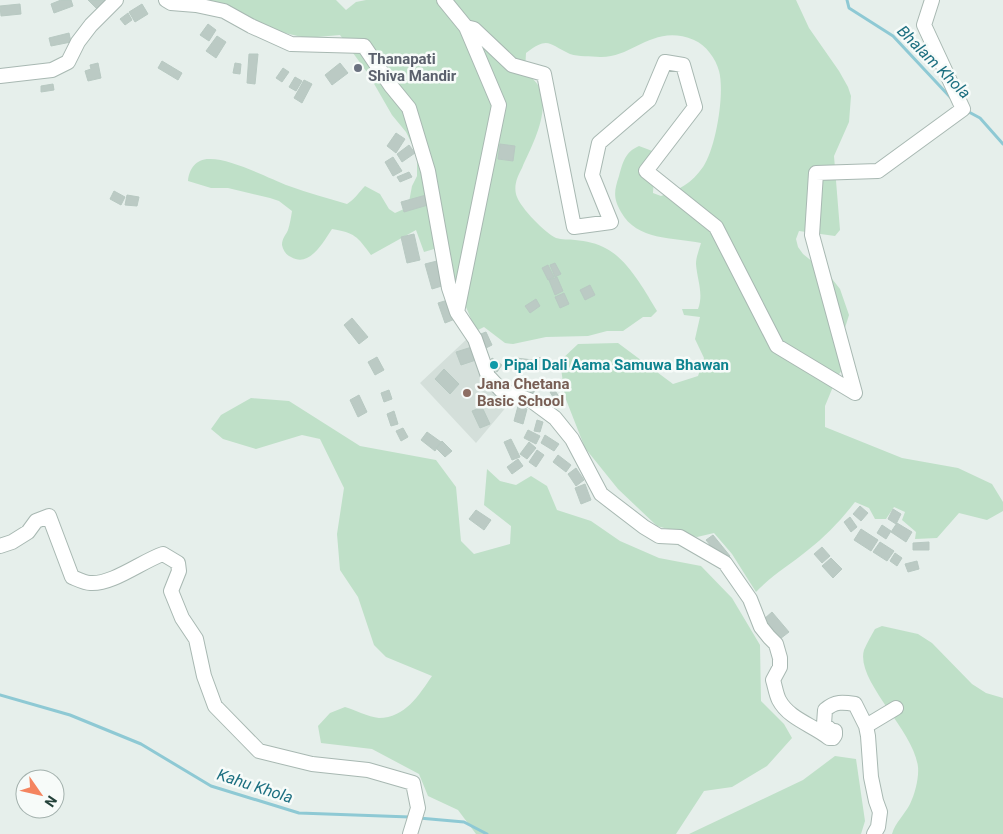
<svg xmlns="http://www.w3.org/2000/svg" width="1003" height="834" font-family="Roboto,sans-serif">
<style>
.built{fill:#d4dfda}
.green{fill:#bfe0c8}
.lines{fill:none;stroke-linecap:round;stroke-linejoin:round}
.stream{stroke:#8ec9d4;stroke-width:3}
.building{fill:#bbcac4;stroke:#b8c9c2}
.minor-casing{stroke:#a8b8b2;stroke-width:16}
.minor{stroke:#fff;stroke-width:14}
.worship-dot{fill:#6b7280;stroke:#f7fbf9;stroke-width:2}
.culture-dot{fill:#0f9aa8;stroke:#f7fbf9;stroke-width:2}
.education-dot{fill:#8d6e63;stroke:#f7fbf9;stroke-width:2}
.labels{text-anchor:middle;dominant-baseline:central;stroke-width:5;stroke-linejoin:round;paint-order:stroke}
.worship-label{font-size:15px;font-weight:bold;fill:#5b616d;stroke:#f7fbf9;text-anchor:start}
.culture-label{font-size:15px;font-weight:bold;fill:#0d838f;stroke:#f7fbf9;text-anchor:start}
.education-label{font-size:15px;font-weight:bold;fill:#785e54;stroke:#f7fbf9;text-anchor:start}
.water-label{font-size:16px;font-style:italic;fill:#1c6f80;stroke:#f7fbf9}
</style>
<rect width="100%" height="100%" fill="#e6efeb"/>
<path class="built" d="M469,337L480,358L513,399L476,443L420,383Z"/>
<path class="green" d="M195,0H336L346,10L356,2L366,0H796L809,28L839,71L848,87L851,96L849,122L834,156L840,230L835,236L799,231L796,239L798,247L803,254L829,275L840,289L849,315L844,331L842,370L837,377L825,406V427L902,458L958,468L992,484L1003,502V511L987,520L959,513L937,538L915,539L916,532L902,520L905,512L894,507L886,519H875L869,508L855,502C841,520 826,536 808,550C791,564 772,575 756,592L732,554L714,533L697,537L657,526L618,489L585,448L565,397L560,361L578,344L618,343L673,384L698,376L704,358L695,339L700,317L684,315L682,309H698C704,294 697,279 696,264C696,257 699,250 701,243C673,237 637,241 621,212C613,198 614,191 619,176C623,162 625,152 639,146L655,152L659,160L654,176L653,193L661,196C679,190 692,183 703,167C716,148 725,93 719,71C716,59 706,45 694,40C653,23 634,58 600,57C590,56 579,57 570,54C548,44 549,36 526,53L525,71C529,76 535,80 538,85C552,110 532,145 522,168C517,177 513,187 517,197C521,208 545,233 556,238C562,240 569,239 575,240C586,241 597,243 607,249C628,260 645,291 657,311L651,317H643L623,331H607L588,336L546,337L513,344L505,343L484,327L476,331L456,283L434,249L424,252L416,230L371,255C357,236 355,233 332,229C323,242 310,268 291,257C286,255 283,250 282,245C282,238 286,235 288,230C290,224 291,217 292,211L279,201L270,198L228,188H211L188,181C189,169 196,159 209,159C230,158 268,178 289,186C308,193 328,198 347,204C355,199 359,192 365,186L380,194L389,209L395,213L404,209L409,202L412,186L417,176V154L406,132L392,115L369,75L340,35L306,38L272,30Z
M251,398L289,401L360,446L436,460L456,487L461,541L474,554L510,544L511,526L484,505L487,469L500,481L516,485L531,476L547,486L557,510L591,521L620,541L659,558L701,566L732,598L760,645L761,701L784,724L792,738L767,766L732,787L704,791L676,834H476L458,810L428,796L419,774L372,749L321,743L318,726L330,713L345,707C355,710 368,717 379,718C405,718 419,695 432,676L386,657L374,645L358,597L340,570L337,534L344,488L320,439L302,435L256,449L223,439L211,429L221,415Z
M882,626L918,634L932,643L972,684L986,693L1003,698V834H892C895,823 905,814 910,804C915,794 919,778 918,767C914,730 855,681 864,650C867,643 871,636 875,629Z
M835,756L856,759L865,821L861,834H689L803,780Z"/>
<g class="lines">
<path class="stream" d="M847,0L849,8L893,36L951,98
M967,111L980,118L1003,144
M0,695L70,715L141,744L211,786L299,813L410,817
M419,818L464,822L487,834"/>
</g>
<path class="building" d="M61,0H71L73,6L54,13L51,4Z
M88,0H108L98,10Z
M20,4L21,14L1,16L0,6Z
M142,4L148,14L135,22L129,12Z
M128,13L132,20L125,25L120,19Z
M208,24L216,30L209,41L200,35Z
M69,33L71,42L51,46L49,38Z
M217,36L226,42L216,58L206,51Z
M249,54H258L255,84L247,83Z
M162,61L182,73L178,80L158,68Z
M98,63L101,78L88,81L85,71L91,69L90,65Z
M235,63L241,64L240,74L233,73Z
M340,63L348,73L332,85L325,75Z
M283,68L289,72L282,82L276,78Z
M295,77L302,81L296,91L289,87Z
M304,80L312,84L302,103L294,98Z
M53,84L54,90L41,92V86Z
M396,133L405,139L396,153L387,146Z
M500,144L515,146L513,161L498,159Z
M409,145L415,153L402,162L397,154Z
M393,157L402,171L393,176L385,162Z
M409,172L412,177L400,182L397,177Z
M114,191L125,197L121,205L110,199Z
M127,195L139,197L137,206L125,205Z
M426,195L428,205L404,212L401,202Z
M414,234L420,260L407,263L401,237Z
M437,261L445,285L432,289L425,264Z
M555,263L561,274L555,277L550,265Z
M548,265L554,277L548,280L542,268Z
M557,277L563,291L555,295L549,280Z
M590,285L595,295L585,300L580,290Z
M564,293L569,304L560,308L555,297Z
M536,299L540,306L530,313L525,306Z
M448,300L455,319L445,323L438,303Z
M352,318L368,337L359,344L344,325Z
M486,332L492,345L484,349L478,335Z
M475,346L479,359L461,365L456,352Z
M377,357L384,370L375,375L368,362Z
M536,357L548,359L546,370L534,368Z
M492,358L502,365L497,372L487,365Z
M516,358L533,360L531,370L514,368Z
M444,369L459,384L450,394L435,379Z
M530,383L537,387L530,399L523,395Z
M554,389L563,403L558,405L550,392Z
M389,390L392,399L384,402L381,393Z
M359,395L367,412L358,417L350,400Z
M518,406L527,409L523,424L514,421Z
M482,407L490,424L480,428L472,411Z
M394,411L398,424L391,426L387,414Z
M537,420L543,422L540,432L534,431Z
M403,428L408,437L401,441L396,431Z
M528,430L540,436L536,444L524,438Z
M427,432L441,442L435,451L421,440Z
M545,435L559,444L554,451L541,443Z
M511,439L520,457L512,460L504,442Z
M442,441L452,451L445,457L436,448Z
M529,442L536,448L527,459L520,454Z
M537,450L544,455L536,467L529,462Z
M558,455L571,465L566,472L553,462Z
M518,459L523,466L512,474L507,467Z
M576,468L584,480L576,486L568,474Z
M585,484L591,500L581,504L575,488Z
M860,506L868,513L861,521L853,514Z
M893,509L901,514L896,524L888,519Z
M476,510L491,520L484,530L469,519Z
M850,517L857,527L851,532L844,522Z
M897,523L912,532L906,542L891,532Z
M882,525L891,531L886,539L877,533Z
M861,529L878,540L871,551L854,540Z
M713,535L730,556L723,561L706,540Z
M880,542L894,551L887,561L873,552Z
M929,542V550H913V543Z
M822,547L830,556L822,563L814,554Z
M895,553L902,558L897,566L890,561Z
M831,558L842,569L833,578L822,566Z
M917,561L919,569L908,572L905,564Z
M772,612L789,632L780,639L764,619Z"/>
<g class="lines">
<defs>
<path id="minor" d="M166,0L171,3L196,5L224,11L251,26L291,44L364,46L391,86L409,108L428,171L449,288L457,312
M444,0L466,27L499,105L457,312L475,339L488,376L501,390L532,401L555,418L572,439L601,494L644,527L659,536L680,537L725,563L750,599L761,627L769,637L776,644L780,658V667L773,680C775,686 776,694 779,700C789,719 813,725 829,738H833L835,735V731H832L824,724L825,710C835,701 843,702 855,704L866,726L896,708
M466,27L474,29L512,65L544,74L574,227L611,222L592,175L599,143L649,100L665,62L683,65L695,107L646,171L716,227L777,346L855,393L812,235L816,173L878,171L963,109L924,25L932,0
M0,76L52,70L68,62L78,42L91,25L116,0
M0,546L12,542L28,532L36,521L49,516L72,577C77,579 85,583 90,583C112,585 142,561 163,554L178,563L179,571L171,591L182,618L196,639L204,676L215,706L259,751L312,764L368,770L413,783L418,808L410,834
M866,726L868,736L871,777L876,801L880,812L878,827L874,834"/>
</defs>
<use href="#minor" class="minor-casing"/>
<use href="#minor" class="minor"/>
</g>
<circle class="worship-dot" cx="358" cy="68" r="5"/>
<circle class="culture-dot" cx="494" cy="365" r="5"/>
<circle class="education-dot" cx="467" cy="393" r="5"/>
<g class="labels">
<g class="worship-label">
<text x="368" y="59">Thanapati<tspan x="368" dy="17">Shiva Mandir</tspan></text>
</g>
<g class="culture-label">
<text x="504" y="365">Pipal Dali Aama Samuwa Bhawan</text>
</g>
<g class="education-label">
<text x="477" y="384">Jana Chetana<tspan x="477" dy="17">Basic School</tspan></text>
</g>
<g class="water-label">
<text transform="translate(934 62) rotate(45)">Bhalam Khola</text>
<text transform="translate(255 786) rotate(18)">Kahu Khola</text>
</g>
</g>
<g transform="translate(40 794) rotate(124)"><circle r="24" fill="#f7fbf9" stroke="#a3b1ad"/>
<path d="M0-4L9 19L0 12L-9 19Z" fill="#f4845f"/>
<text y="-8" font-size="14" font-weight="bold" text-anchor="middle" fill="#24423a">N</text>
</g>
</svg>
